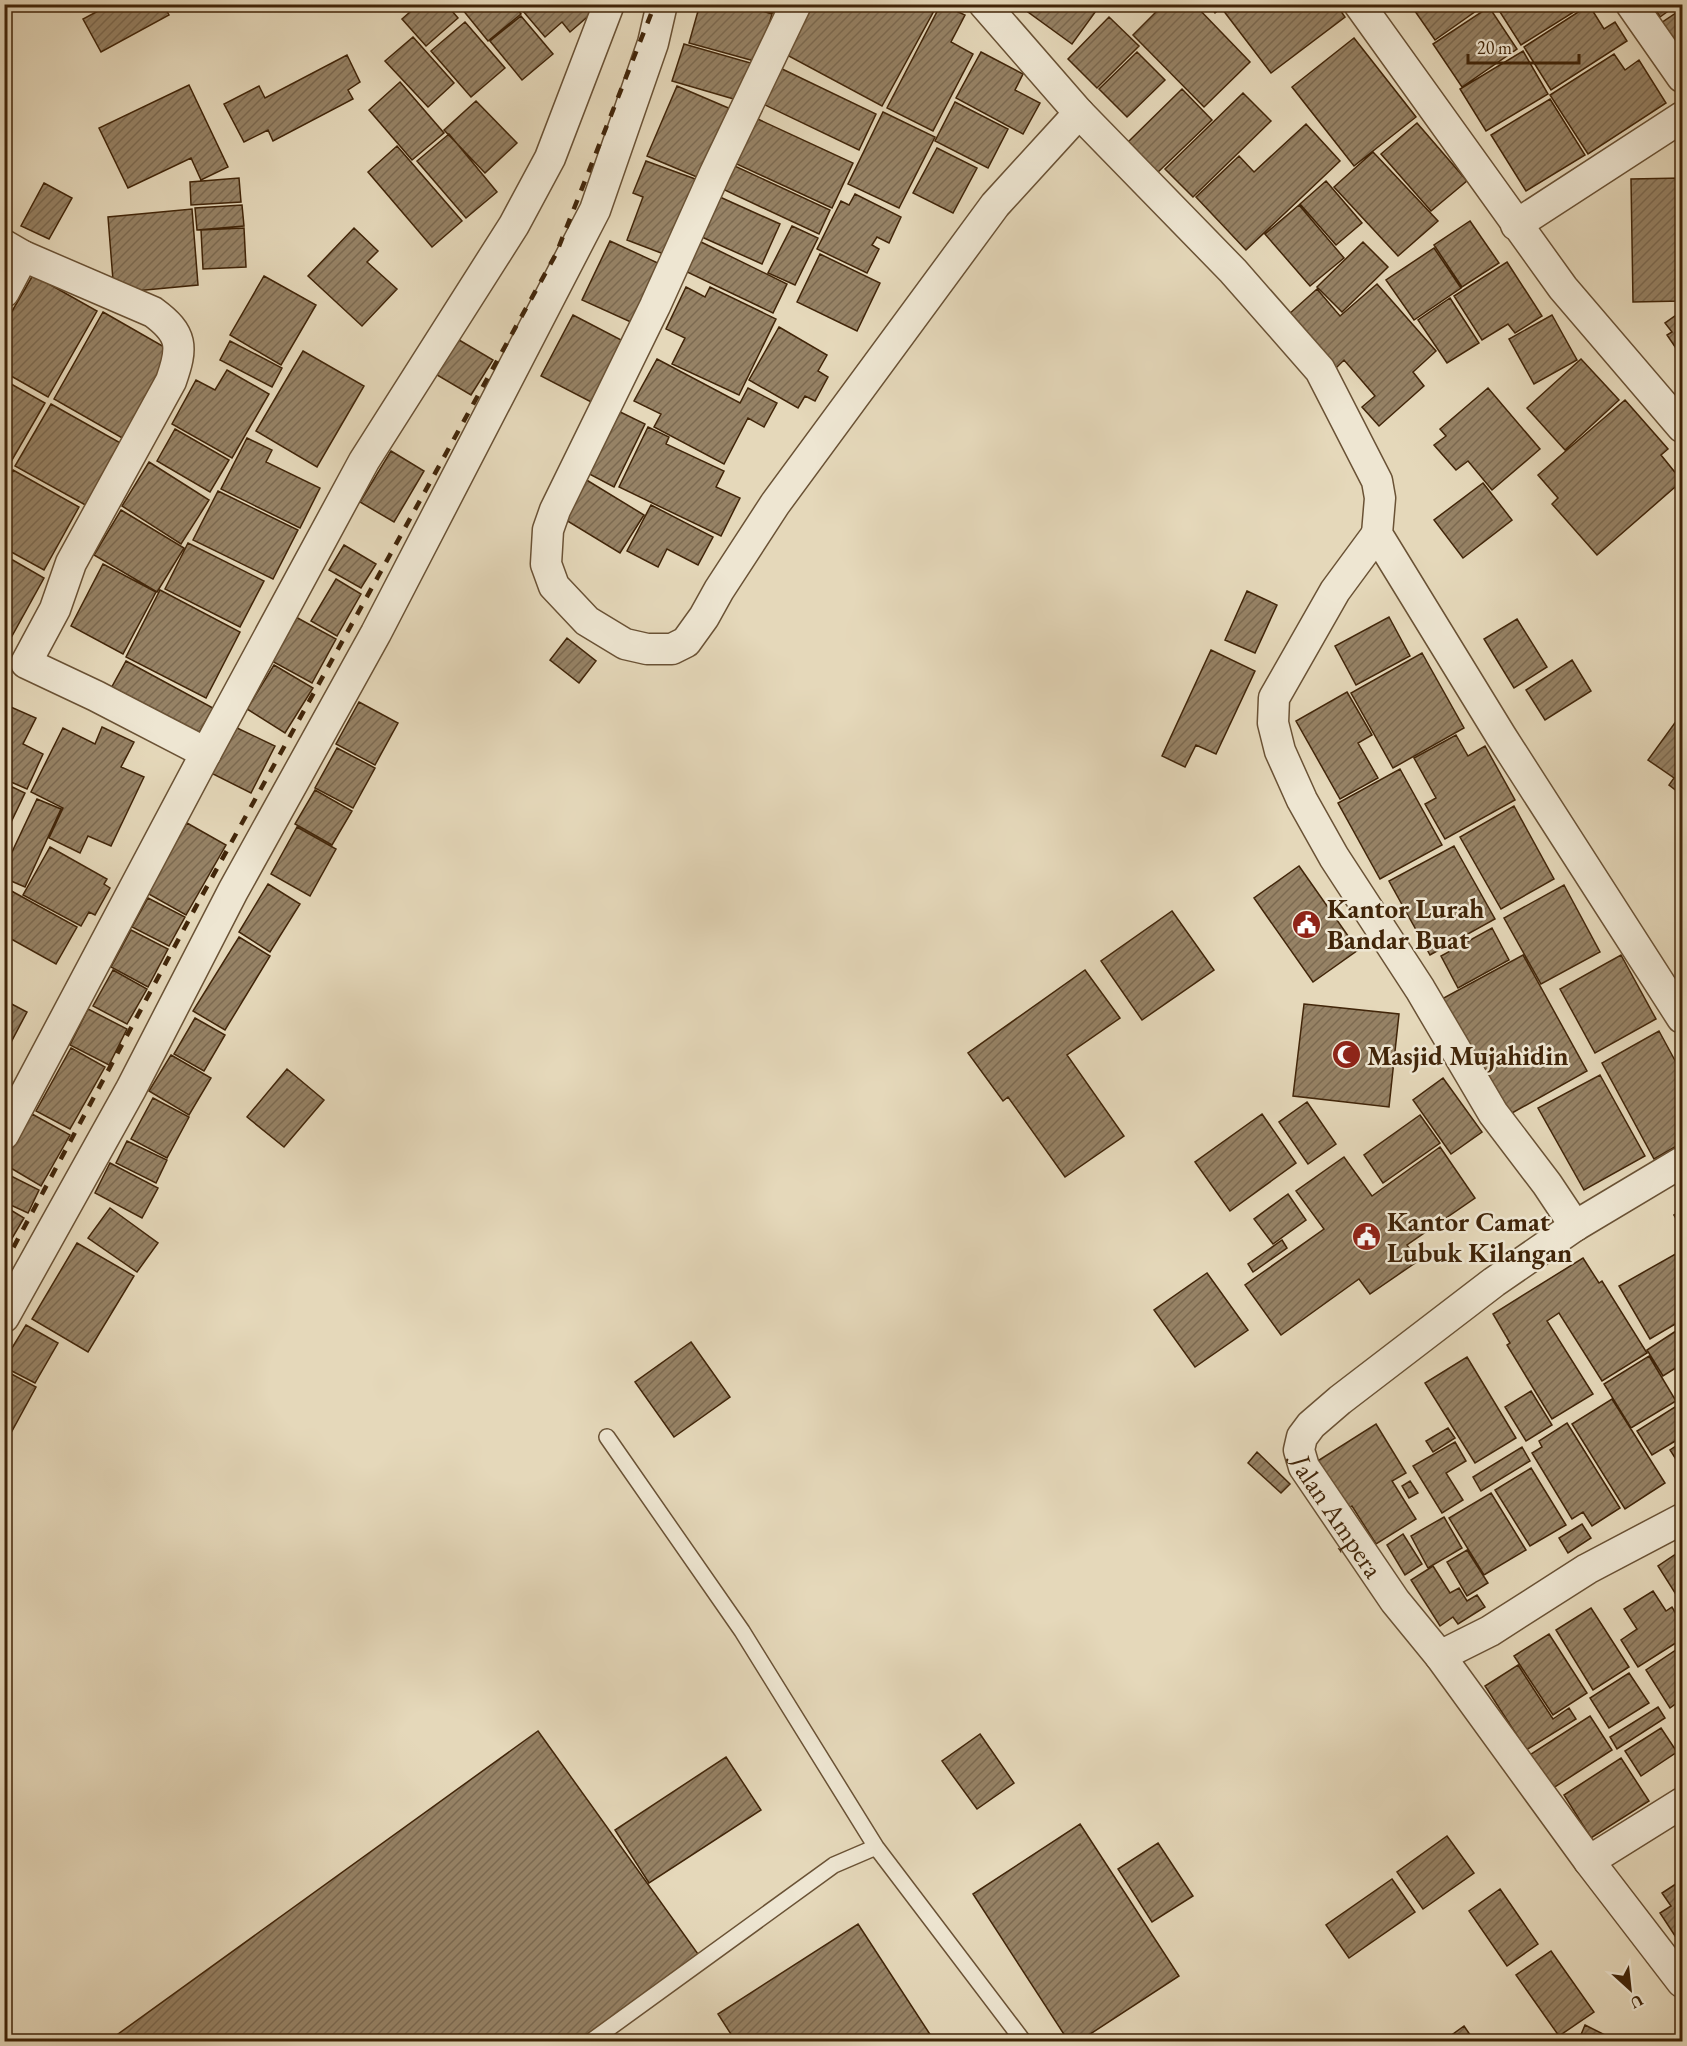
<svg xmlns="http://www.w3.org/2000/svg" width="1687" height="2046" font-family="'EB Garamond',serif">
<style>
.building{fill:url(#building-hatch);stroke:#412509;stroke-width:1.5}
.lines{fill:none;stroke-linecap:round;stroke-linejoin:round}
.service-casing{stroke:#6a5235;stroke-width:18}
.minor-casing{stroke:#6a5235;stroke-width:33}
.service{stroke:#eee6d2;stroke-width:15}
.minor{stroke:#eee6d2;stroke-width:30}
.rail{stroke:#412509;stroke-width:4.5;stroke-dasharray:10 10;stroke-linecap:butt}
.labels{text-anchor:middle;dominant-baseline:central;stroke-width:5;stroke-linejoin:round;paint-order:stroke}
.poi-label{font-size:27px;font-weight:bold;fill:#412509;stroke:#eee6d2;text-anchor:start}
.street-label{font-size:27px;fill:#412509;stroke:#eee6d2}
</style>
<defs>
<pattern id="building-hatch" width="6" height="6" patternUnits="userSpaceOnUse" patternTransform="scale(1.5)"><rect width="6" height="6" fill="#968265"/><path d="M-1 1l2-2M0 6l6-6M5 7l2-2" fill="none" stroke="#7c6a51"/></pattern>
</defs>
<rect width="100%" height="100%" fill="#e5d8ba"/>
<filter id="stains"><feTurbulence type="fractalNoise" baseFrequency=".00333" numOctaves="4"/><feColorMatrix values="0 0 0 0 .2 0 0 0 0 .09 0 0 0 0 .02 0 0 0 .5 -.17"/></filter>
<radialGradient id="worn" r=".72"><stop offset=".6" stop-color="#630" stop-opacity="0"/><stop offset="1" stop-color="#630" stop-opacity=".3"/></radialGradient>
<path class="building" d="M111,4H163L169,15L101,52L83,19Z
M419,4H446L458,18L426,46L402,19Z
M458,4H513L521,14L488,41Z
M517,4H584L592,13L570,32L562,22L545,37Z
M700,4H738L772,14L758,62L689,43Z
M744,4H784L781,15Z
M813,4H875L881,8L883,4H926L935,9L882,106L785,54Z
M941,4L965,15L951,42L973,54L933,131L887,108Z
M1033,4H1101L1072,44L1028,12Z
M1164,4H1194L1250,62L1204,107L1133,35Z
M1209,4H1226L1215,13Z
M1230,4H1336L1345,17L1271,73L1223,10Z
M1410,4H1486L1435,40Z
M1512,4H1574L1577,10L1521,45L1500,12Z
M1652,4H1678L1660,17Z
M1589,5L1604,29L1615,22L1627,41L1551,90L1524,47Z
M1489,7L1517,49L1462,87L1433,44Z
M1682,9V55L1661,23Z
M521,16L553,54L522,80L490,41Z
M1109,17L1139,46L1097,88L1068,59Z
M465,22L505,68L471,97L431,51Z
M413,37L454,83L428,107L385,61Z
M1354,38L1416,117L1354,166L1292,87Z
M684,44L754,64L744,102L672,81Z
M1523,51L1548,94L1486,131L1460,89Z
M981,52L1023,74L1015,90L1040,103L1023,134L956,98Z
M1137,52L1165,80L1127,117L1099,89Z
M1614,54L1625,70L1639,60L1666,103L1588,154L1550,95Z
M347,55L360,82L348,90L353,99L273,141L268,130L244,142L224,104L259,86L265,98Z
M778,67L876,114L859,150L761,103Z
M400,82L444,133L412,160L369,110Z
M189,85L228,167L201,180L191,158L128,188L99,128Z
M677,86L733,110L704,180L647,156Z
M1182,89L1212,120L1156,174L1126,144Z
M1243,93L1271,121L1193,197L1165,169Z
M1550,99L1585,155L1526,191L1491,135Z
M476,101L517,143L485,173L444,130Z
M955,102L1008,129L988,168L935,141Z
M883,112L935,137L899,208L848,184Z
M749,115L853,163L832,208L728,160Z
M1417,123L1467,181L1431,211L1381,154Z
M1306,124L1340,161L1246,250L1196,197L1239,156L1254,172Z
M449,134L497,192L466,218L417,161Z
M397,146L462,221L432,247L368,172Z
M937,148L977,168L953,213L913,193Z
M1373,152L1438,221L1398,256L1334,187Z
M646,161L698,180L669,256L627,240L643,197L633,193Z
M726,162L830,210L819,234L714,185Z
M239,178L241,202L191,205L190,182Z
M1682,178V301L1633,302L1631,179Z
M1326,181L1362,223L1336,245L1300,204Z
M44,183L72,198L49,239L21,226Z
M711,193L780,224L762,264L693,233Z
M855,194L901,217L889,243L877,237L872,245L879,249L867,273L817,249L841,201L849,205Z
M242,205L244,226L197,230L195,208Z
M1299,205L1344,258L1310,286L1265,234Z
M192,209L198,285L114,293L108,217Z
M1470,221L1499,263L1462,287L1434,245Z
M792,226L818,238L795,285L768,273Z
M244,228L246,267L203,269L201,230Z
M354,228L378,251L367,262L397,289L362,326L308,276Z
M610,241L660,264L633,323L582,300Z
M699,241L787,284L773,313L685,271Z
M1363,242L1388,267L1342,312L1317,287Z
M1434,248L1461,288L1414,320L1386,280Z
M820,254L880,283L857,331L797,302Z
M1507,262L1542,316L1515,333L1508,324L1482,340L1454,296Z
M33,275L97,311L48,397L4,372V325Z
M264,276L316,305L281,365L230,335Z
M1377,284L1436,351L1413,372L1424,386L1379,426L1362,407L1375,396L1344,360L1335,369L1288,315L1317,289L1340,316Z
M686,287L705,297L710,287L776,319L739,395L672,364L685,338L666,329Z
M1450,298L1479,343L1447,363L1418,320Z
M1682,311V357L1667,335L1672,332L1665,323Z
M103,312L173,352L124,439L54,399Z
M573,315L627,343L595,404L541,376Z
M1552,315L1577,360L1534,384L1509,339Z
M779,327L827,355L818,371L828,377L815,401L805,396L798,408L749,380Z
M454,337L493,360L471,395L432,372Z
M230,341L282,368L272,387L220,360Z
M303,351L364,386L317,467L256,431Z
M657,359L740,403L748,388L777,403L764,427L748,418L724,464L654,427L661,414L634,401Z
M1581,359L1619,400L1565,450L1527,408Z
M227,370L269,394L232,458L172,424L196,380L215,390Z
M4,380L45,403L12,460L4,456Z
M1488,388L1540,449L1492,490L1468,461L1456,470L1434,445L1446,436L1440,429Z
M1625,400L1668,449L1661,455L1682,481L1597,555L1552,504L1558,498L1538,475Z
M51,404L124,445L89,507L15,466Z
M610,407L645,424L614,487L578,468Z
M648,427L669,437L666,444L724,471L716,487L740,498L721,536L619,487Z
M175,429L229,460L210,492L157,461Z
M247,438L272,450L266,462L320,488L300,528L221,489Z
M391,451L424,471L394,522L360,502Z
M149,462L209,500L181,544L122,506Z
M13,470L79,507L44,570L4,548V486Z
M580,476L644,515L620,553L556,514Z
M1483,483L1512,520L1463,558L1434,520Z
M218,491L298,530L273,579L193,540Z
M651,505L713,537L698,565L667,549L658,567L627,551Z
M121,510L184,548L157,592L94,555Z
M188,543L264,581L240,627L165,589Z
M344,545L376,564L361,588L329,570Z
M4,555L44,578L12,636L4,632Z
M103,564L156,592L123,654L71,626Z
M336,579L361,594L337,636L311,621Z
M160,590L240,632L206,698L126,657Z
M1247,591L1277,605L1255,653L1225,640Z
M294,616L336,639L312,683L270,660Z
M1389,617L1410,656L1356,685L1335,646Z
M1517,619L1547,667L1514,688L1484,639Z
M567,638L596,661L579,683L550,660Z
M1211,650L1255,671L1216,754L1196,745L1185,767L1162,756Z
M1422,653L1464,728L1393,768L1351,693Z
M1572,660L1591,691L1545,720L1526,690Z
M126,661L213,708L196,738L109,692Z
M274,665L313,688L285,733L247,709Z
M1347,692L1372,735L1358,743L1378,778L1340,799L1296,721Z
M359,702L398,723L375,765L336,744Z
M4,704L36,718L23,744L43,754L27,789L4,779Z
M1682,713V795L1669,785L1674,778L1648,760Z
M102,727L134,742L121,767L144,777L111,846L88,836L80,853L49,838L63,808L31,792L63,728L95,744Z
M235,727L275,746L251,793L211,773Z
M1456,735L1468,756L1485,746L1515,800L1445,839L1425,804L1436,798L1414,758Z
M337,748L375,768L353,808L315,788Z
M1400,769L1442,845L1380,879L1338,803Z
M4,783L25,793L4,837Z
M315,790L352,811L332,845L295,824Z
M37,799L61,809L25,887L4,878V869Z
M1514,806L1554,879L1501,909L1460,837Z
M187,823L226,845L186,915L147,893Z
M297,827L336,849L310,896L271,874Z
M1454,846L1495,919L1430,955L1389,881Z
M50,847L107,879L104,884L110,888L95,915L89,912L81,926L23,895Z
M1299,866L1358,950L1313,982L1254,898Z
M268,884L300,904L270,952L239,932Z
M1564,885L1600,952L1541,984L1504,918Z
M6,888L77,927L56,964L4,935Z
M148,898L185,917L169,946L132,927Z
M1172,911L1214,970L1142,1020L1101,961Z
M1492,928L1509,960L1458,988L1441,956Z
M131,930L168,949L148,987L111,967Z
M239,937L270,956L225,1030L193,1011Z
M1523,955L1587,1071L1505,1117L1440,1000Z
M1621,955L1656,1019L1595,1053L1560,989Z
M113,970L147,989L127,1024L93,1006Z
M1085,970L1120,1018L1067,1055L1124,1136L1065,1177L1008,1097L1003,1101L968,1053Z
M4,1000L27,1012L8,1048L4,1046Z
M1304,1004L1399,1014L1389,1107L1293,1096Z
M88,1009L127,1029L109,1065L70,1045Z
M195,1018L225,1035L204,1071L174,1054Z
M1659,1031L1678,1066L1682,1063V1143L1654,1159L1602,1063Z
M71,1048L105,1067L70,1129L36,1111Z
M171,1055L211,1078L189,1115L149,1091Z
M287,1069L324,1100L284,1147L247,1117Z
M1600,1075L1645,1156L1584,1190L1538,1108Z
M1443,1078L1482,1132L1451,1154L1413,1100Z
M153,1098L189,1117L167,1158L131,1139Z
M1307,1102L1336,1144L1308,1164L1279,1122Z
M32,1114L70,1135L41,1186L4,1164V1161Z
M1262,1114L1296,1163L1230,1211L1195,1162Z
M1420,1115L1440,1143L1383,1183L1364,1155Z
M127,1141L167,1160L156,1183L116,1163Z
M1440,1147L1475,1198L1407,1245L1418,1261L1370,1294L1359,1279L1281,1335L1245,1285L1324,1229L1296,1191L1344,1157L1372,1196Z
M110,1163L158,1188L142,1218L95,1193Z
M5,1173L39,1190L28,1213L4,1202Z
M1288,1194L1306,1220L1273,1244L1254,1219Z
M4,1206L24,1218L4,1252Z
M110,1208L158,1243L137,1272L88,1238Z
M1682,1210V1229L1674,1215Z
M1282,1240L1287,1248L1253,1272L1248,1264Z
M77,1243L134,1276L88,1352L32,1319Z
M1679,1252L1682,1259V1320L1650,1339L1619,1286Z
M1583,1258L1599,1283L1602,1281L1647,1353L1602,1381L1559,1313L1547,1321L1593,1394L1552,1419L1507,1345L1510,1343L1493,1314Z
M1207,1273L1248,1330L1195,1367L1154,1310Z
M26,1325L58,1343L35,1383L4,1367V1361Z
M1682,1327V1364L1663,1376L1647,1350Z
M691,1342L730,1397L674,1437L635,1382Z
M1649,1356L1676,1401L1631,1428L1604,1384Z
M1467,1357L1516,1438L1475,1463L1425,1383Z
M4,1370L36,1387L6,1442L4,1441Z
M1531,1391L1552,1425L1526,1441L1505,1407Z
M1612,1399L1665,1483L1625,1509L1572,1424Z
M1678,1405L1682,1412V1437L1652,1455L1637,1431Z
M1567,1423L1620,1508L1592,1526L1583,1512L1572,1519L1532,1453L1542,1447L1539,1441Z
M1376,1424L1406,1473L1392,1481L1416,1519L1376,1544L1352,1506L1346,1510L1316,1462Z
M1448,1428L1455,1438L1433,1452L1426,1441Z
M1455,1442L1466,1461L1446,1473L1463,1500L1442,1513L1413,1466Z
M1682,1442V1462L1679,1464L1670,1450Z
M1522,1447L1530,1461L1481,1491L1473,1477Z
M1257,1452L1290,1484L1281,1493L1248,1463Z
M1531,1468L1566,1525L1530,1546L1495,1490Z
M1410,1481L1418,1493L1409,1498L1402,1486Z
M1491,1493L1526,1550L1484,1575L1449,1518Z
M1444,1517L1462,1548L1428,1568L1411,1536Z
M1582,1524L1591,1538L1568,1553L1559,1538Z
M1403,1534L1422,1564L1405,1575L1387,1545Z
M1467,1550L1488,1583L1467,1596L1447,1562Z
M1682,1550V1604L1658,1566Z
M1433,1566L1450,1593L1459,1588L1467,1601L1477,1595L1485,1607L1458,1624L1453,1617L1440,1626L1411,1580Z
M1653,1591L1666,1611L1672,1607L1682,1624V1639L1638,1667L1621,1640L1637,1629L1624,1609Z
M1591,1608L1629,1667L1593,1690L1556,1630Z
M1549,1634L1587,1693L1553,1715L1514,1656Z
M1682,1646V1699L1670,1708L1646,1670Z
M1518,1665L1553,1719L1569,1708L1576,1719L1523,1752L1520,1740L1485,1686Z
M1629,1673L1649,1703L1609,1728L1590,1698Z
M1658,1707L1665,1718L1617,1749L1610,1737Z
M1590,1716L1612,1750L1547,1792L1525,1758Z
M1661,1728L1677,1752L1641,1776L1625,1751Z
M538,1731L698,1954L577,2042H107Z
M980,1734L1014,1783L977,1809L942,1761Z
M726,1757L761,1810L649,1883L615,1830Z
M1621,1758L1649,1801L1591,1838L1564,1795Z
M1080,1824L1179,1976L1078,2042H1069L973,1894Z
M1447,1836L1474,1873L1423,1909L1397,1872Z
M1158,1843L1193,1896L1152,1922L1118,1869Z
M1392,1879L1415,1912L1349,1958L1326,1925Z
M1682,1880V1940L1679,1942L1660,1913L1671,1906L1662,1893Z
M1500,1889L1538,1944L1507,1966L1469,1911Z
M858,1924L935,2042H736L718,2014Z
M1551,1951L1594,2012L1559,2036L1516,1975Z
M1585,2025L1619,2042H1578Z
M1464,2026L1475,2042H1442Z"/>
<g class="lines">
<defs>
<path id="service" d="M607,1437L742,1631L876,1847L1024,2042
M590,2042L834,1865L876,1847"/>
<g id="minor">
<path d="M796,4L715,173L655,306L555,510L548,530L546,564L554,586L587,621L625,644L647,649H672L686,642L704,617L719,590L775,504L995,205L1079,113"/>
<path d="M984,4L1079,113L1233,271L1320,370L1377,481L1380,498L1377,534L1501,736L1682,1018"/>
<path d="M1359,4L1563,288L1682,427"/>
<path d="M1631,4L1682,77"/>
<path d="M1516,225L1682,117"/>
<path d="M4,245L23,256L153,312C183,334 183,347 171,381L71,563L55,609L26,663L96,696L206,753"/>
<path d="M4,292L23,256"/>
<path d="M1377,534L1335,591L1274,698L1273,723L1280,751L1302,800L1334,857L1420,989L1493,1113L1547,1184L1575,1226"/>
<path d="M4,1134L206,753L364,461L514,225L550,158L609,4"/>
<path id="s1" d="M1682,1162L1575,1226L1494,1282L1340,1400L1311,1425L1302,1437L1299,1450L1304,1467L1395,1601L1440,1656L1490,1631L1587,1569L1682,1519"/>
<path d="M4,1317L131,1089L233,891L376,633L595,210L653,43L662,4"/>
<path d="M1440,1656L1589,1861"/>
<path d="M1682,1803L1589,1861L1682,1982"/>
</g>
</defs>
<use href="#service" class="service-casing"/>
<use href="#minor" class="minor-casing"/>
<use href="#service" class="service"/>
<use href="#minor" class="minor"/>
<path class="rail" d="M4,1265L199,901L556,254L655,4"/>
</g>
<defs>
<symbol id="civic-disc" viewBox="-11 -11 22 22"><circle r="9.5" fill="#8f2418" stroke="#eee6d2"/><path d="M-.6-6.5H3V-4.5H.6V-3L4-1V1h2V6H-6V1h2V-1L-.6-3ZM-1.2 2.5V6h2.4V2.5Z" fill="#fff"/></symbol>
<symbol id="mosque-disc" viewBox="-11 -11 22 22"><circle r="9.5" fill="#8f2418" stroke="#eee6d2"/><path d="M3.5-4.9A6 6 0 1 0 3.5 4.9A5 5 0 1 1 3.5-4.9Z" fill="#fff"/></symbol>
</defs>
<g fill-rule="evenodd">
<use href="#civic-disc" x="1290" y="908" width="33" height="33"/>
<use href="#mosque-disc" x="1330" y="1038" width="33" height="33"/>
<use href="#civic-disc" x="1350" y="1220" width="33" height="33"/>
</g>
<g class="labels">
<g class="poi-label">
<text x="1327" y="908">Kantor Lurah<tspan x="1327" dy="31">Bandar Buat</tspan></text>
<text x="1367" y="1055">Masjid Mujahidin</text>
<text x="1387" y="1221">Kantor Camat<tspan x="1387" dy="31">Lubuk Kilangan</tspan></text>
</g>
<g class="street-label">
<text stroke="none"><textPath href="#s1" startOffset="561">Jalan Ampera</textPath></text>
</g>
</g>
<rect width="1687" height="2046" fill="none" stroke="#e5d8ba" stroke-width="24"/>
<rect x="6" y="6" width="1675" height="2034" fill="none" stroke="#412509" stroke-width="3"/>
<rect x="12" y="12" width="1663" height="2022" fill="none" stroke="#412509" stroke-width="1.5"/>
<g transform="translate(1630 1989) rotate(153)" stroke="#eee6d2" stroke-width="4.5" paint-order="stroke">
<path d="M0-4.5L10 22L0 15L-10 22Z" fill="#412509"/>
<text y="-9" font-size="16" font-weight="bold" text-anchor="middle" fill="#412509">U</text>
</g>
<path d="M1468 54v9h111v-9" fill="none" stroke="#412509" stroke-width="3"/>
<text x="1477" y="54" font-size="18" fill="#412509" stroke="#eee6d2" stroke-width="4.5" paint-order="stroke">20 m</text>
<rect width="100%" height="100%" filter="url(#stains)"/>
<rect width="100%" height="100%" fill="url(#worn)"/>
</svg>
